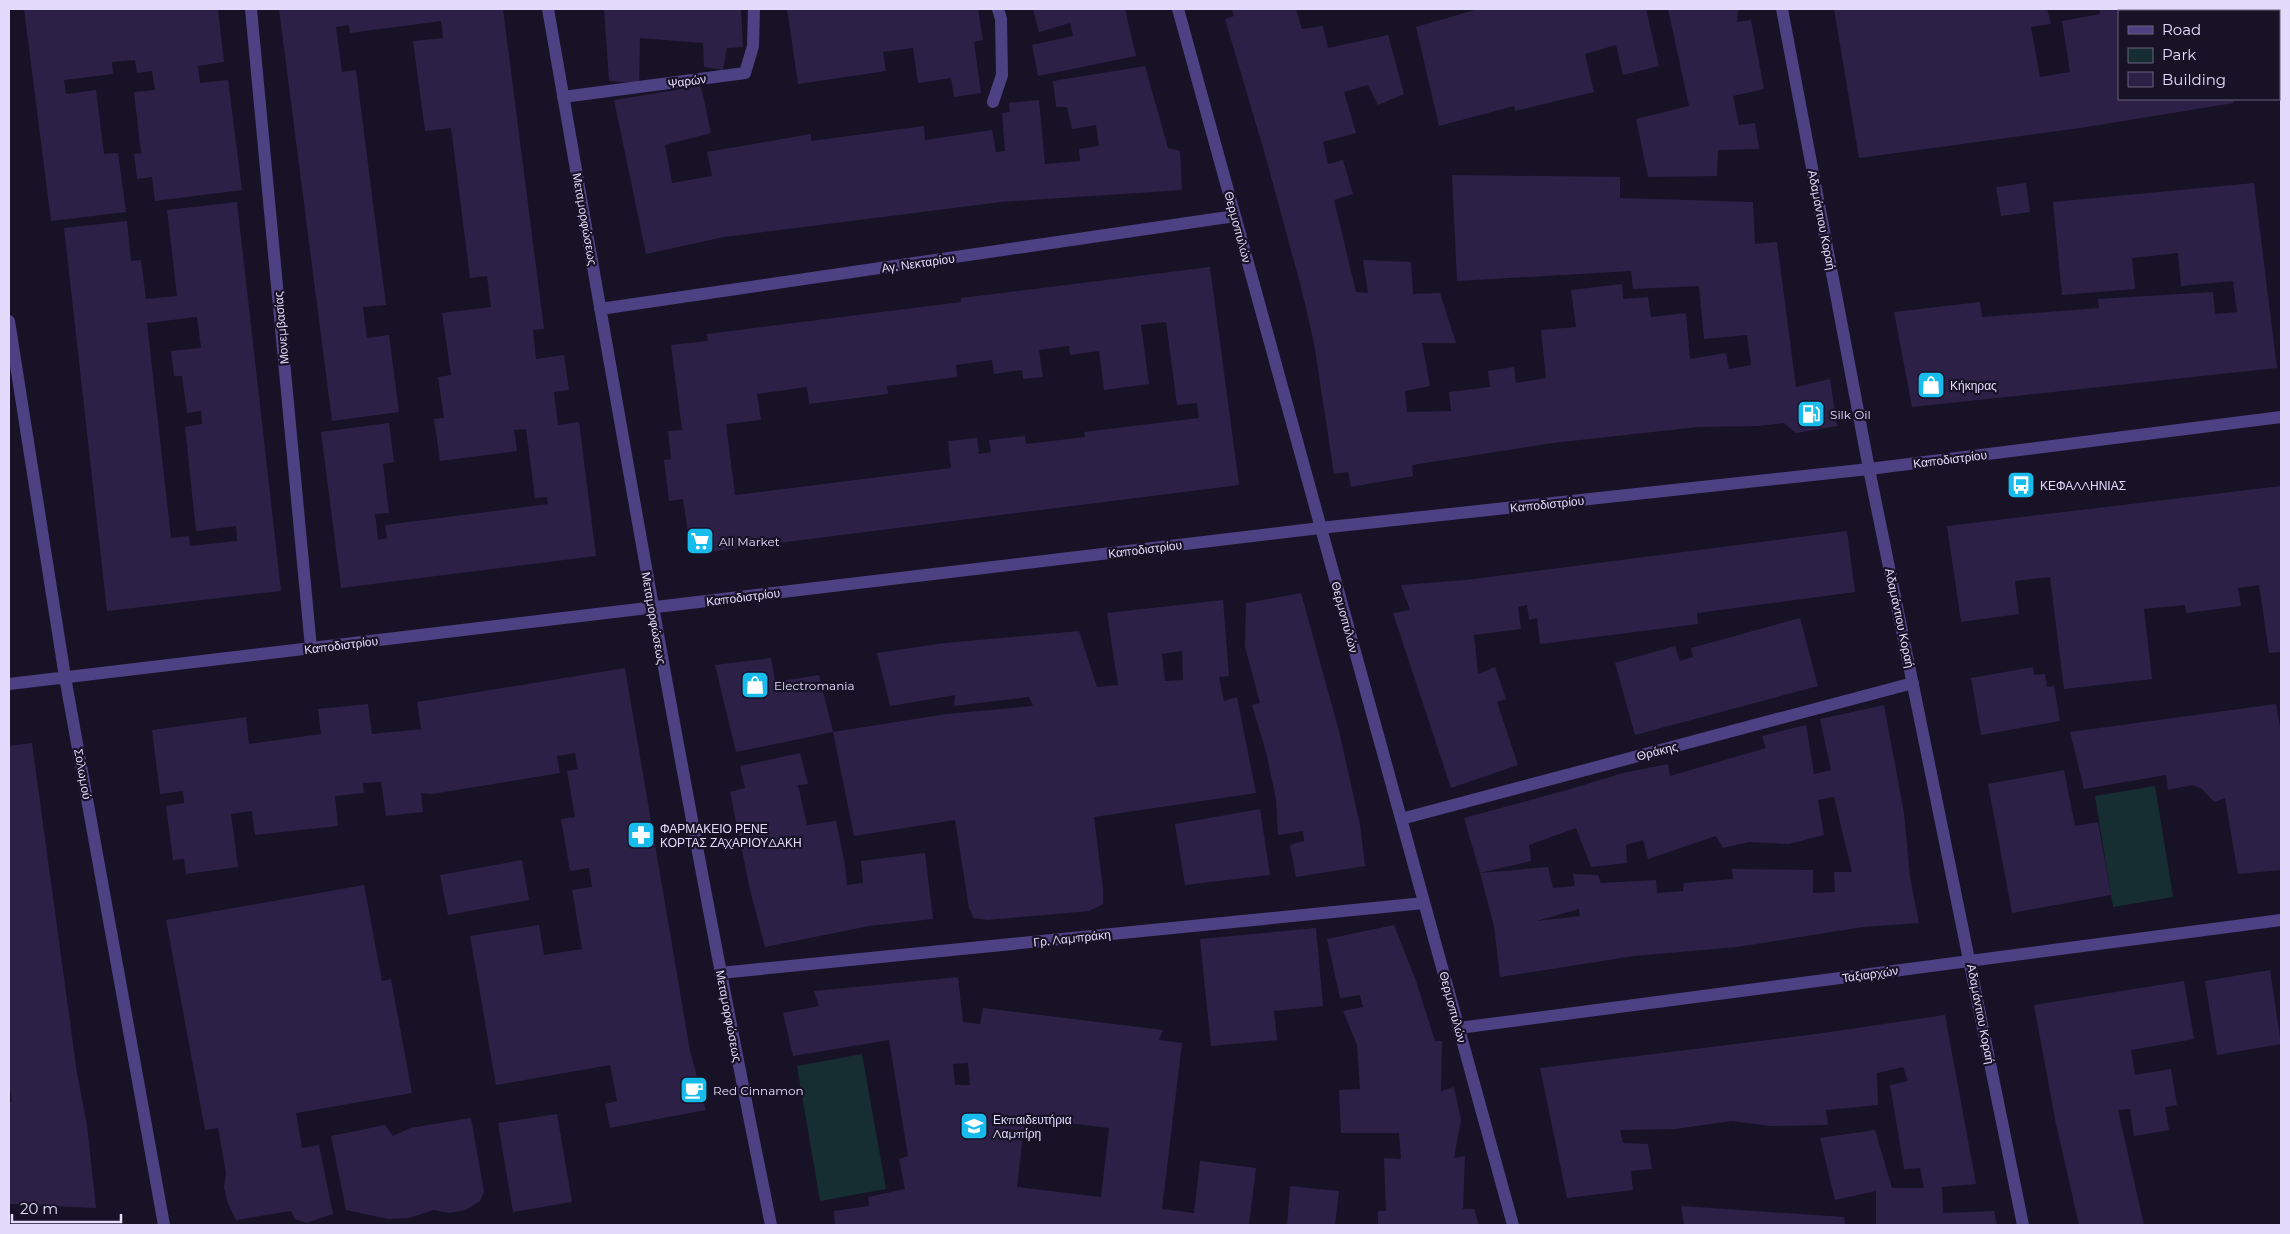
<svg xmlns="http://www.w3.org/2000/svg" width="2290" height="1234" font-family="Montserrat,sans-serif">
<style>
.green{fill:#162e31}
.building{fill:#2c2047;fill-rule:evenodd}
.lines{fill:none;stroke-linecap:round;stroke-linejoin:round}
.service{stroke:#4c4182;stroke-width:12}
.minor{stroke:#4c4182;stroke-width:12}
.labels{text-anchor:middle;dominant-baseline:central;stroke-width:4.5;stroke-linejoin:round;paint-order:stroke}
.street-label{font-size:12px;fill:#e3dbfc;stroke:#181227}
.poi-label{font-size:12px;fill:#e3dbfc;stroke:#181227;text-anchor:start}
</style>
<rect width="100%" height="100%" fill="#181227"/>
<path class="green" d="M2155,786L2173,897L2113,907L2095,796Z
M862,1054L886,1189L820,1201L797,1066Z"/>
<path class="building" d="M24,9H218L224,62L198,66L200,83L228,80L242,190L155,201L152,177L137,179L134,154L141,153L134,92L155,90L152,71L137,73L135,60L112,62L113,74L64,80L66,94L96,90L104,154L118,153L126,212L51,221Z
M279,9H503L544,329L533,330L536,359L564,355L569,390L554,392L558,425L579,422L596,556L341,588L321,432L389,423L394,462L383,464L389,513L375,514L378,540L387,538L385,525L548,504L547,497L535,498L526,429L514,430L517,451L440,461L434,419L444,418L438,377L451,375L442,313L491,307L487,276L470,278L451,128L425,131L413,41L443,38L441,21L350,33L349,25L336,27L342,72L356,70L386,305L363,307L367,338L389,335L399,412L332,421Z
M604,9H741L743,47L727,48L723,70L704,67L703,43L640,38L639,83L609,81Z
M787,9H978L983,40L974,42L981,93L954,97L951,78L918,83L913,48L883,52L886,71L798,84Z
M1033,9H1125L1136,56L1038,76L1032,45L1073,36L1070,23L1039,32Z
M1232,9H1296L1302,29L1323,26L1328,48L1388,35L1404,94L1378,105L1368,85L1344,92L1356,133L1323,142L1328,164L1343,160L1353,194L1334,200L1356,292L1368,293L1363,260L1411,262L1413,294L1440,293L1456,343H1422L1430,386L1405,391L1407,412L1451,411L1449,392L1490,387L1488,371L1514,367L1516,383L1546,378L1541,330L1576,327L1571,290L1622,284L1623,299L1648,297L1651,317L1686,313L1690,359L1726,353L1729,369L1751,365L1747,335L1704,339L1699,286L1633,289L1631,271L1457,281L1452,175L1620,177V198L1753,202L1755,244L1777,242L1796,387L1830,379L1837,426L1796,433L1784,423L1759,426L1698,427L1553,443L1412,465L1413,476L1351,487L1348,472L1334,474L1314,343L1302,291L1266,158L1225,19L1234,16Z
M1478,9H1646L1659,66L1623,75L1616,45L1585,54L1594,92L1515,111L1514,106L1439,126L1416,27Z
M1668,9H1738L1737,22L1751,20L1764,89L1733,96L1739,125L1755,123L1759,149L1718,150L1717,176L1648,177L1636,119L1689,106Z
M1834,9H2047L2051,24L2031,27L2040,77L2070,72L2062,21L2100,14L2099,9H2218V11H2119V99H2233L2234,103L2080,128L1859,158Z
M1145,66L1168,148L1180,151L1182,190L1001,202L724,237L646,254L614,100L701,86L711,133L665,145L672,183L712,176L707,152L811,134V141L924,126L925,140L992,130L996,152L1005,151L1002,113L1010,112L1009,103L1039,100L1045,164L1080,161L1079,149L1099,146L1096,125L1072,129L1067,107H1056L1053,81Z
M2026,183L2030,212L2001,216L1996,187Z
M2254,183L2277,368L1912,407L1894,312L1980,302L1982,317L2099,308L2098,299L2213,292L2215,314L2237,312L2233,281L2181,286L2178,253L2132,258L2135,289L2062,295L2053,202Z
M237,202L281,591L107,611L64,228L127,221L131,261L141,260L146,299L177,296L167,210ZM197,317L201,348L171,351L174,376H182L187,413L201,411L202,424L185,427L196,531L236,526L237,541L190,546L189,536L171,538L147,323Z
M1210,267L1239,485L691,554L683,499L669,501L664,460L671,459L668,431L682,430L671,345L708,341L707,334L961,302V298ZM1166,322L1177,405L1197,403L1199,418L1084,432L1085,437L1026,444L1025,436L989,440L991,452L979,454L977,438L948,441L951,468L735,495L726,424L761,420L757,394L807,387L809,404L888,394L887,386L957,377L956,365L992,360L994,374L1022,370L1023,379L1043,377L1039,350L1069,346L1070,355L1099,351L1104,390L1149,384L1141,325Z
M2281,486V652L2269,653L2259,585L2238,588L2241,606L2186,613L2185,605L2144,609L2152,679L2064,689L2050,577L2015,581L2019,614L1961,622L1947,526Z
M1847,531L1855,592L1697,613L1698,624L1540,644L1537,618L1529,620L1527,605L1518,607L1521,629L1474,635L1478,674L1495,667L1506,699L1497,702L1518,765L1451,788L1393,613L1410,610L1401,585L1466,580Z
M1301,593L1339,731L1360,825L1365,866L1296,877L1290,845L1304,841L1303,831L1278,835L1276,799L1266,752L1252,705L1260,703L1245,647L1246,603Z
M1223,600L1229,676L1219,677L1224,701L1237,697L1256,793L1094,817L1103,889V904L1089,911L988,920L974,918L969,908L955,820L854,836L833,732L946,714L1033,706L1029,697L954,706L955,695L890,706L877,653L945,643L1079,631L1097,687L1118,685L1107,613ZM1182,651L1183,680L1165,681L1162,654Z
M1800,618L1818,686L1635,735L1615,663L1675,646L1680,661L1693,657L1691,648Z
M771,658L775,682L819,675L833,732L736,752L715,665Z
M2033,667L2034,675L2045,674L2047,687L2054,686L2060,721L1981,735L1971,678Z
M625,668L690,1051L706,1110L610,1128L605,1104L617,1101L610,1065L496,1085L470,936L539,925L544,955L582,949L572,890L592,887L589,868L570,871L561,819L575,817L567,771L578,769L575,753L557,756L560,773L432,794L421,793L423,812L386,816L381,782L363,783L364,793L335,796L338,826L255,835L252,811L231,814L238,867L186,874L184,859L173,860L166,806L184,803L183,791L160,794L152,730L246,717L249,744L321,734L318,709L368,704L372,734L421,729L417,702Z
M2276,704L2281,733V870L2238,874L2225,798L2214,802L2202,789L2192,785L2168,790L2166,775L2084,789L2070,732Z
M1884,705L1904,813L1910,877L1919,923L1863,927L1737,947L1634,956L1500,977L1494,926L1480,873L1548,867L1553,888L1575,886L1573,874L1598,875L1601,883L1656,880L1657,893L1683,891L1684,883L1733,879L1732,869L1813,870V893L1835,892L1834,872H1852L1834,797L1818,800L1824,835L1789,844L1749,842L1723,848L1716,836L1648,859L1643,840L1626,845L1627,863L1591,867L1576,828L1529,845L1531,861L1480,873L1464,818L1567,790L1623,773L1668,764L1670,776L1766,748L1762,736L1806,725L1814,774L1831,770L1820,719ZM1579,909L1580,916L1537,921Z
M32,743L77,1073L87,1125L96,1208L9,1204V1102H12L9,1082V746Z
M800,753L808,784L798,785L807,825L836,821L845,865L847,885L863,883L861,861L925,853L933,919L869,926L765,947L750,890L730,792L745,788L740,766Z
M2064,770L2075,826L2098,822L2111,895L2012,913L1988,784Z
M1260,809L1270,875L1185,885L1175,824Z
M522,860L529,900L448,915L440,875Z
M364,885L382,981L391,979L412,1093L296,1113L302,1148L319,1145L333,1214L306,1223L295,1219L291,1211L236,1220L228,1204L224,1187L226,1173L218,1128L205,1130L166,920Z
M1394,925L1416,981L1435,1041H1442L1441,1091L1454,1087L1461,1120L1454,1158L1465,1156L1463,1209H1474L1479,1225H1378V1211H1386L1384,1158L1401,1159L1399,1133H1341L1339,1090L1360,1089L1357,1045L1343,1011L1363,1007L1360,995L1340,998L1327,939Z
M1316,928L1323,1006L1274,1011L1277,1040L1211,1046L1200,939Z
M2270,970L2281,1044L2217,1055L2205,981Z
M958,977L963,1022L980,1024L983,1008L1163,1030L1159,1040L1182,1043L1162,1209L1194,1213L1200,1161L1256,1168L1249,1225H835L834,1211L869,1206L868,1197L905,1189L899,1159L908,1156L889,1040L793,1056L783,1013L819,1006L814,991ZM968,1063L970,1085H955L953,1064ZM1025,1118L1109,1128L1101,1197L1017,1187Z
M2184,981L2194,1039L2131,1050L2135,1075L2171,1069L2177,1105L2165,1107L2169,1130L2134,1136L2130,1109L2118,1110L2144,1225H2079L2056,1124L2034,1005Z
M1945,1015L1976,1184L1942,1187L1943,1213L1994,1211L1997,1225H1876V1191L1835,1200L1820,1138L1875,1130L1892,1188H1924L1920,1168L1904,1169L1890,1085L1908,1081L1903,1067L1877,1073L1878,1105L1826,1110L1828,1125L1771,1126L1731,1121L1675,1129L1620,1130L1623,1143L1648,1144L1652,1169L1631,1171L1633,1190L1567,1198L1540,1068L1816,1034Z
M557,1114L572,1202L513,1212L498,1123Z
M471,1118L484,1192L480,1201L466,1210L448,1213L434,1210L409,1218L388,1219L346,1210L331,1136L385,1125L393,1136L410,1128Z
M1290,1186L1339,1191L1335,1225H1287Z
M1681,1206L1844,1217L1845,1225H1684Z"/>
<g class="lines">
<path class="service" d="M563,97L745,73L753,46L754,9
M993,102L1002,75L1001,19L998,9"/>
<path class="minor" d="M251,9L311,648
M548,9C619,415 688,821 771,1225
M1178,9L1513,1225
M1782,9L1869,469L2023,1225
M2268,9V11
M2279,71L2281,86
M600,309L1235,216
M9,321L65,677L164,1225
M9,684L1320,528L1869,469L2281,417
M1401,819L1913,683
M720,973L1424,903
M1459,1028L2281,920"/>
</g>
<defs>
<symbol id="shop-square" viewBox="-11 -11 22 22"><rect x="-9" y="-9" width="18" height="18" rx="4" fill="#17bcec" stroke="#181227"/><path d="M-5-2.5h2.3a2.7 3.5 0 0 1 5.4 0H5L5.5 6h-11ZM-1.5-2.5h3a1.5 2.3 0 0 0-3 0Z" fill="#fff"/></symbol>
<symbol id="fuel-square" viewBox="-11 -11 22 22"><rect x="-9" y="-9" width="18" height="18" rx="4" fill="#17bcec" stroke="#181227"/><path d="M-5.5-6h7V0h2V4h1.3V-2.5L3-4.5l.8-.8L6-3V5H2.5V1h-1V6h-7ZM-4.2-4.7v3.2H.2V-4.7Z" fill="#fff"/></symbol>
<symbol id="bus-square" viewBox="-11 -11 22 22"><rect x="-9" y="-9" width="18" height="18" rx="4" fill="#17bcec" stroke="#181227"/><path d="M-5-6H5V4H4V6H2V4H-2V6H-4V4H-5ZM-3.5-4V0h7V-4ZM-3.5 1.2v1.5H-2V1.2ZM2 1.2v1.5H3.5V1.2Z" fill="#fff"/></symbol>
<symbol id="supermarket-square" viewBox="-11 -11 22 22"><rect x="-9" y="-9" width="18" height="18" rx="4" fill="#17bcec" stroke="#181227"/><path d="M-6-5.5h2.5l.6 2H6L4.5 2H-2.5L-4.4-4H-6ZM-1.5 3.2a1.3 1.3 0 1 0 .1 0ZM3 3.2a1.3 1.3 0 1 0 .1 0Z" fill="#fff"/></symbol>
<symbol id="pharmacy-square" viewBox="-11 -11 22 22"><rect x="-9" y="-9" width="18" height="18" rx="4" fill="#17bcec" stroke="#181227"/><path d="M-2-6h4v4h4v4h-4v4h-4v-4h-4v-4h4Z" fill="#fff"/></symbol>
<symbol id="cafe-square" viewBox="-11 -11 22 22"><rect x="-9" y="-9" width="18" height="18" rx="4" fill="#17bcec" stroke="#181227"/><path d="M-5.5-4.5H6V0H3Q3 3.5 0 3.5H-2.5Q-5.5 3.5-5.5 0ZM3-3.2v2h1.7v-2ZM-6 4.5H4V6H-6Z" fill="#fff"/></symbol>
<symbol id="school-square" viewBox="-11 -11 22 22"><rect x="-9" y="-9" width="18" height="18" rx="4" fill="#17bcec" stroke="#181227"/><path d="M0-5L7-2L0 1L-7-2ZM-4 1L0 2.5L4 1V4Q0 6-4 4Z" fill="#fff"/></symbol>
</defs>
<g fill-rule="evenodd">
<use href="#shop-square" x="1915" y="369" width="32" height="32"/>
<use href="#fuel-square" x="1795" y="398" width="32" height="32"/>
<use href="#bus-square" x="2005" y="469" width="32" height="32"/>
<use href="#supermarket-square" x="684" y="525" width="32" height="32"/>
<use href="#shop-square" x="739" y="669" width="32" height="32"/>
<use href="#pharmacy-square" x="625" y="819" width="32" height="32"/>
<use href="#cafe-square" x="678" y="1074" width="32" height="32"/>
<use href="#school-square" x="958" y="1110" width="32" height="32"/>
</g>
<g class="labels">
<g class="street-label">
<text transform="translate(687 81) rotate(-8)">Ψαρών</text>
<text transform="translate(585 219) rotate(80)">Μεταμορφώσεως</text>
<text transform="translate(1822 220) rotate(79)">Αδαμάντιου Κοραή</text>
<text transform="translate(1238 227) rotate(75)">Θερμοπυλών</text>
<text transform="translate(918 263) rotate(-8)">Αγ. Νεκταρίου</text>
<text transform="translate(281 328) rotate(-95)">Μονεμβασίας</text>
<text transform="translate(1950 459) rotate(-7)">Καποδιστρίου</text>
<text transform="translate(1547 504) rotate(-6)">Καποδιστρίου</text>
<text transform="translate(1145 549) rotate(-7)">Καποδιστρίου</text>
<text transform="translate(743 597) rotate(-7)">Καποδιστρίου</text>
<text transform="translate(1345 617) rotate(75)">Θερμοπυλών</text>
<text transform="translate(654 618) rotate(80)">Μεταμορφώσεως</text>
<text transform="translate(1900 618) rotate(78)">Αδαμάντιου Κοραή</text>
<text transform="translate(341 645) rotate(-7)">Καποδιστρίου</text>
<text transform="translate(1657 751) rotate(-15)">Θράκης</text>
<text transform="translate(83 774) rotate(80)">Σολωμού</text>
<text transform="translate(1072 938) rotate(-6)">Γρ. Λαμπράκη</text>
<text transform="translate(1870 974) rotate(-8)">Ταξιαρχών</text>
<text transform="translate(1453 1007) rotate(75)">Θερμοπυλών</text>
<text transform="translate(1981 1014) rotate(79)">Αδαμάντιου Κοραή</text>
<text transform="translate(729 1016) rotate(79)">Μεταμορφώσεως</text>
</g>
<g class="poi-label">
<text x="1950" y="385">Κήκηρας</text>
<text x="1830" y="414">Silk Oil</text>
<text x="2040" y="485">ΚΕΦΑΛΛΗΝΙΑΣ</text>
<text x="719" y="541">All Market</text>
<text x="774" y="685">Electromania</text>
<text x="660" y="828">ΦΑΡΜΑΚΕΙΟ ΡΕΝΕ<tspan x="660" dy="14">ΚΟΡΤΑΣ ΖΑΧΑΡΙΟΥΔΑΚΗ</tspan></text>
<text x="713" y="1090">Red Cinnamon</text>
<text x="993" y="1119">Εκπαιδευτήρια<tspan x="993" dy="14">Λαμπίρη</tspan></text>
</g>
</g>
<rect width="2290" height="1234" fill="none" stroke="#e3dbfc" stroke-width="20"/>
<rect x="2118" y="10" width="162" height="90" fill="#181227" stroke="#69627c"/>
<rect x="2128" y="26" width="25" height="8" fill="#4c4182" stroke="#69627c"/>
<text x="2162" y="35" font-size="15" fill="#e3dbfc">Road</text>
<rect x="2128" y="48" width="25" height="15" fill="#162e31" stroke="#69627c"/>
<text x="2162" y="60" font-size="15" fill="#e3dbfc">Park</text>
<rect x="2128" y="72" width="25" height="15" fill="#2c2047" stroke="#69627c"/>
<text x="2162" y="85" font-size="15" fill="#e3dbfc">Building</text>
<path d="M12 1214v8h109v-8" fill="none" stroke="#e3dbfc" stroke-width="2.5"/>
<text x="20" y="1214" font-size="15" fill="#e3dbfc" stroke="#181227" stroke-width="4" paint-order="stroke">20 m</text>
</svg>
